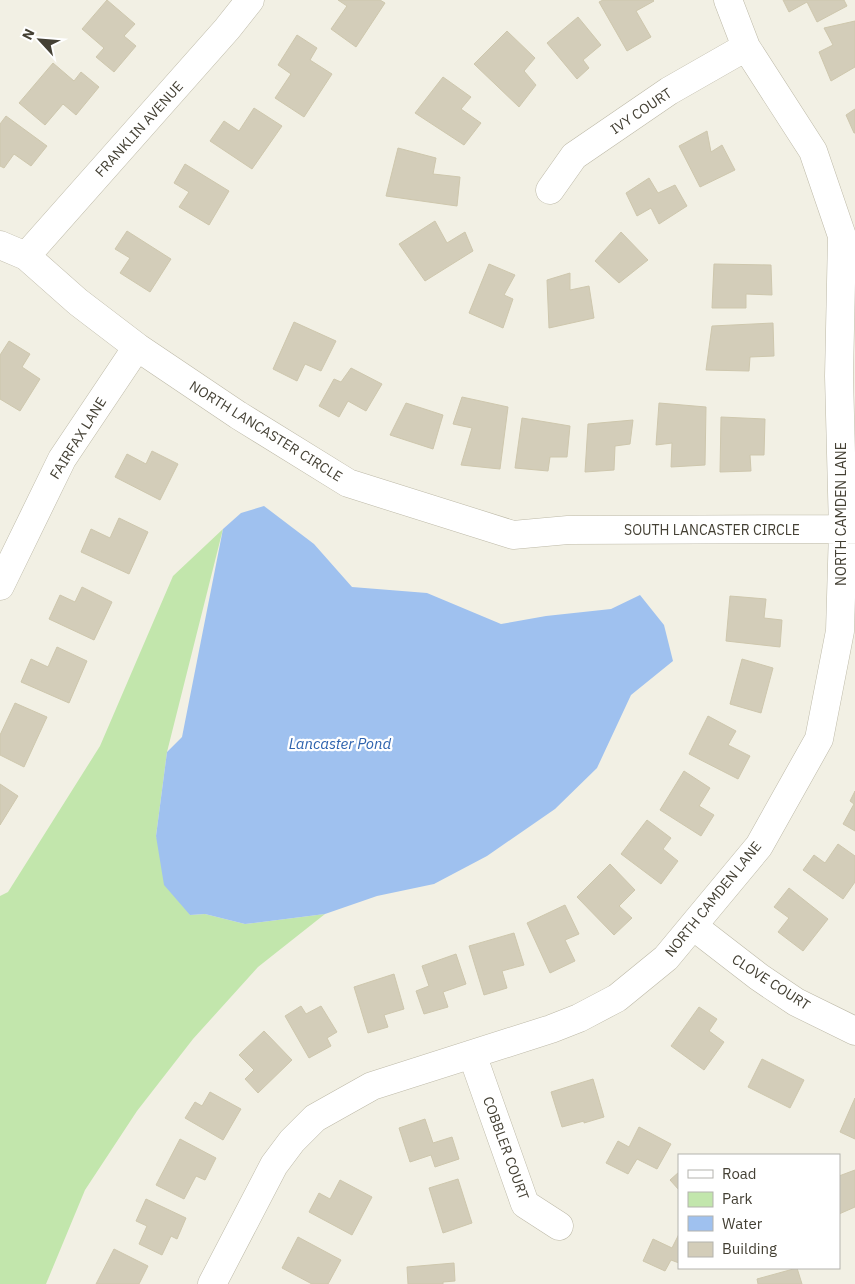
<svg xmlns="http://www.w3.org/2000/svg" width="855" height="1284" font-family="'IBM Plex Sans',sans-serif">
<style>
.green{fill:#c2e6ac}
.water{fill:#9fc1ef}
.building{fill:#d3cdb9;stroke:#cec7ad}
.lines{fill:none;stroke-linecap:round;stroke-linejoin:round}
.minor-casing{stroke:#bdb9a7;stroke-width:29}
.minor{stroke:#fff;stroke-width:28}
.labels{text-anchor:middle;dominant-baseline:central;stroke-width:4.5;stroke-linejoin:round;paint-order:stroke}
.street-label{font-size:14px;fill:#444034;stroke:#fff}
.water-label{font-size:15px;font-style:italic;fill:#2e63ae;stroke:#fff}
</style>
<rect width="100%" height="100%" fill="#f2f0e4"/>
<path class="green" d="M223,529L167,752L156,836L190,915L205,914L245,924L325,914L258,967L193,1039L137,1111L85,1190L46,1284H0V896L8,892L100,746L173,576Z"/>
<path class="water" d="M264,506L314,544L352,587L427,593L501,624L546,616L611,609L640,595L664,625L673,661L631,695L597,768L555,809L487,856L434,884L377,896L325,914L245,924L205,914L190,915L164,885L156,836L167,752L182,737L223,529L241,513Z"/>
<path class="building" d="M107,0L135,24L124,36L136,46L114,72L96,57L104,48L82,29Z
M338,0H380L385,3L356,47L331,29L347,6Z
M603,0H653L654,1L636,11L651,37L627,51L599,2Z
M783,0H844L847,6L817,22L807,2L789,12Z
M578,17L601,45L583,60L589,68L577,79L547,43Z
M855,21V67L831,81L819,52L833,45L824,28Z
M507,31L535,58L524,71L536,85L519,107L474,64Z
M297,35L317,48L310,60L332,74L304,117L275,98L291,74L278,65Z
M53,63L74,81L81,72L99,87L76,115L63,104L45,125L19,103Z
M443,77L471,97L461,109L481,123L464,145L415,113Z
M254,108L282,126L252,169L210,141L224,121L239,131Z
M855,109V133H854L846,115Z
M6,116L47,146L31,166L14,154L4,168L0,166V124Z
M707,131L711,152L722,145L735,170L700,187L679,146Z
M398,148L436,158L433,174L460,177L457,206L386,196Z
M185,164L229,191L209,225L179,207L189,192L174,183Z
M649,178L658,193L675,185L687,206L659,224L651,208L637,216L626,193Z
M435,221L447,243L465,232L473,251L425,281L399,244Z
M127,231L171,259L150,292L120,273L130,258L115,249Z
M621,232L648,260L619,283L595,261Z
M489,264L515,275L504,295L513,299L503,328L469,313Z
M714,264L771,265L772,295L746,294V308H712Z
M570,273V290L589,286L594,318L549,328L547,280Z
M294,322L336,341L321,371L305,364L297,381L273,369Z
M773,323L774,356L750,357L749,371L706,370L712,326Z
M9,341L30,354L22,367L40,379L20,411L0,399V355Z
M351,368L382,384L366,411L348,401L339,417L319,406L334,379L341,382Z
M462,397L508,407L500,469L461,465L472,428L453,424Z
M406,403L443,415L433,449L390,435Z
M659,403L706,407L705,465L671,467L672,443L656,445Z
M721,417L765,419L764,455H750L751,471L720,472Z
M522,418L570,426L567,457H550L548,471L515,468Z
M633,420L630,444L615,446L614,470L585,472L588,424Z
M152,451L178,464L160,500L115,477L127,454L146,464Z
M119,518L148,532L129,574L81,552L91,529L110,538Z
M82,587L112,602L94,640L49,619L60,595L75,602Z
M730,596L766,599L764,618L782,620L780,647L726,641Z
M57,647L87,661L69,703L21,682L31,659L48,667Z
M742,659L773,668L761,713L730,704Z
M15,703L47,717L24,767L0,755V735Z
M708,716L736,731L728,745L750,756L738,779L689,754Z
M684,771L710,788L699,806L714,815L701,836L660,810Z
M0,784L18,796L0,825Z
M855,791V831L843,824L854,804L850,801Z
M647,820L671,838L663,849L678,861L661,884L621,854Z
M838,844L855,856V882L843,899L803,870L814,855L825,863Z
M610,864L635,890L619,906L632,918L614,935L577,897Z
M789,888L828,919L803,951L778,932L789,918L774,907Z
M565,905L579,934L565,940L575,961L550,973L527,923Z
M514,933L524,965L502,971L507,988L484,995L469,946Z
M456,954L466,984L443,992L448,1007L424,1014L416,991L429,986L422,966Z
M394,974L404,1009L384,1015L388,1027L368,1033L354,987Z
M301,1006L306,1014L321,1006L337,1032L327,1038L331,1046L309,1058L285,1016Z
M699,1007L717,1019L709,1031L724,1042L704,1070L671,1046Z
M264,1031L292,1060L258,1093L245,1079L254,1070L239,1055Z
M762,1059L804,1080L790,1108L748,1087Z
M593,1079L604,1117L584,1123V1121L562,1127L551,1092Z
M210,1092L241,1109L223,1140L185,1118L195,1102L202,1106Z
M855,1098V1139L840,1132Z
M425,1119L433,1143L452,1137L459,1159L435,1167L431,1155L410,1162L399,1128Z
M639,1127L671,1144L657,1169L637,1159L628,1174L606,1163L618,1141L629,1147Z
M180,1139L216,1158L205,1180L196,1176L184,1199L156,1185Z
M855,1170V1207L839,1214V1176Z
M679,1172V1190L670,1180Z
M458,1179L472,1223L443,1233L429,1188Z
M340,1180L372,1197L352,1235L309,1212L319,1193L330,1199Z
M146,1199L186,1218L177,1239L171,1236L162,1255L139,1244L147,1226L136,1221Z
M679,1234V1263L671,1260L665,1271L643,1261L653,1239L672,1248Z
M298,1237L341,1260L328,1284H312L282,1268Z
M114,1249L148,1266L139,1284H96Z
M454,1263L455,1281L443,1282V1284H408L407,1267Z
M797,1268L802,1284H758L757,1279Z"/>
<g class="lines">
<defs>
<path id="minor" d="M550,190L574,156L669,91L746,47
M0,245L26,256L78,302L137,347L238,415L348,483L513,535L568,530L855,529
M26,256L227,29L250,0
M0,586L62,459L137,347
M693,926L759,977L796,1002L855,1031
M472,1054L525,1204L559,1226
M212,1284L274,1165L292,1141L315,1118L372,1086L551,1029L579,1018L617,998L666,958L759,846L819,739L840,631L843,530L839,376L842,236L813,151L746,47L728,0"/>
</defs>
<use href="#minor" class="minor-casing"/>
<use href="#minor" class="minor"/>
</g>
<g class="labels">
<g class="street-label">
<text transform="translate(641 111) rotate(-34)">IVY COURT</text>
<text transform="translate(139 129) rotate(-48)">FRANKLIN AVENUE</text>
<text transform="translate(266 431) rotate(32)">NORTH LANCASTER CIRCLE</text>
<text transform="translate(78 438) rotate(-58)">FAIRFAX LANE</text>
<text transform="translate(841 514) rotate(-90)">NORTH CAMDEN LANE</text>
<text x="712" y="530">SOUTH LANCASTER CIRCLE</text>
<text transform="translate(713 899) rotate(-51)">NORTH CAMDEN LANE</text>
<text transform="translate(771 982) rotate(33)">CLOVE COURT</text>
<text transform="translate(506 1148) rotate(70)">COBBLER COURT</text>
</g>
<g class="water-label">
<text x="340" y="743">Lancaster Pond</text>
</g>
</g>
<rect x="678" y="1154" width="162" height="115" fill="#ffffff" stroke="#b4b3ae"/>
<rect x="688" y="1170" width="25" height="8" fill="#ffffff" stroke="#b4b3ae"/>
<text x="722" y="1179" font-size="15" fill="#444034">Road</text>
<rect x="688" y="1192" width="25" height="15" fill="#c2e6ac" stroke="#b4b3ae"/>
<text x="722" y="1204" font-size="15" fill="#444034">Park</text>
<rect x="688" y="1216" width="25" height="15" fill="#9fc1ef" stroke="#b4b3ae"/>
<text x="722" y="1229" font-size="15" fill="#444034">Water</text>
<rect x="688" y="1242" width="25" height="15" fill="#d3cdb9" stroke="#b4b3ae"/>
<text x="722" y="1254" font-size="15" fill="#444034">Building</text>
<g transform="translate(40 40) rotate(296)" stroke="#ffffff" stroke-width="4" paint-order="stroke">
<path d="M0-4L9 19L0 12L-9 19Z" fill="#444034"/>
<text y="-8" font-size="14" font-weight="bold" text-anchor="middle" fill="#444034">N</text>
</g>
</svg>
